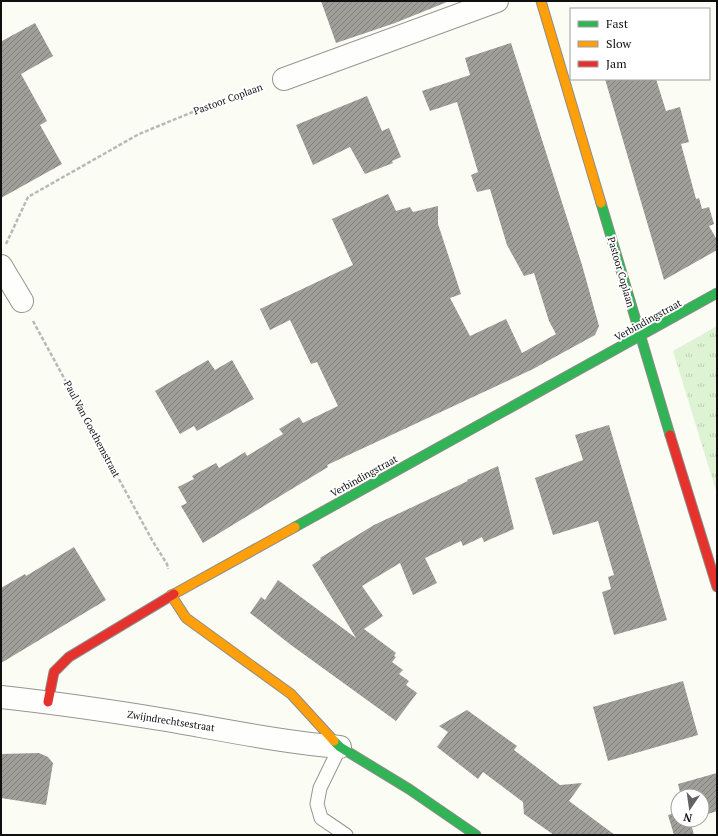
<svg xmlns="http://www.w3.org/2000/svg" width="718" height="836" font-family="'PT Serif',serif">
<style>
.grass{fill:url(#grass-tufts)}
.building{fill:url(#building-hatch)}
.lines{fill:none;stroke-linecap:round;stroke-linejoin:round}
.lane-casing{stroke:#959692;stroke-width:15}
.street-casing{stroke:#959692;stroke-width:24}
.fast-casing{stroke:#8c8c89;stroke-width:11}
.slow-casing{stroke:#8c8c89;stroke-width:11}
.jam-casing{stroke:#8c8c89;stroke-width:11}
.path{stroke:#b9b9b8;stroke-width:2.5;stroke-dasharray:4 2;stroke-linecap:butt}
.lane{stroke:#fefffd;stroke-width:13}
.street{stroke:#fefffd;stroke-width:22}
.fast{stroke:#30b455;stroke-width:9}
.slow{stroke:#ff9f0a;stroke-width:9}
.jam{stroke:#e5322d;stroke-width:9}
.labels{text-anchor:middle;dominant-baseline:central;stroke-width:4;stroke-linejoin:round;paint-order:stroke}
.street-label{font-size:10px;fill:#0f0f0f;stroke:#fff}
</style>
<defs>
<pattern id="grass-tufts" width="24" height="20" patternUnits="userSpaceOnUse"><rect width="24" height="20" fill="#def2d4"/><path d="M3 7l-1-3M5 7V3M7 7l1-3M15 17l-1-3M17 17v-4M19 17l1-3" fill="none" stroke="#bdceb5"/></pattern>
<pattern id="building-hatch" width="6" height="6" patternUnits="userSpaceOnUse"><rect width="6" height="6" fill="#9f9e99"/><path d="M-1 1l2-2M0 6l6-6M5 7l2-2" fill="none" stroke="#807f7b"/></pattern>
</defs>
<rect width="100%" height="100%" fill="#fbfcf4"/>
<path class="grass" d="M717,326V494L673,351Z"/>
<path class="building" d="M321,1H447V2L395,23L336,43Z
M35,23L53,56L21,74L47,121L40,125L62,164L1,198V38L2,41Z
M511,43L582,265L599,326L595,335L533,369L327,465L328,467L203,543L181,506L187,503L178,487L194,479L192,476L216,463L219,468L245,452L247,456L283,434L279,429L299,417L303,423L338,406L317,362L311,364L290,320L270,330L260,309L353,265L332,219L388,194L396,211L410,207L413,212L438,206V224L461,294L450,298L470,336L506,319L522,353L556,334L549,321L534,273L524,276L507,245L490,189L477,192L471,175L478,172L457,102L430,111L422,91L470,75L465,58Z
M605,79H656L666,111L680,107L689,142L681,144L696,199L699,198L702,209L709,207L714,224L709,226L717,240V250L664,280Z
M367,96L382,131L389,128L401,157L392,161L393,163L365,174L350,147L313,165L296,125Z
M208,360L215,370L232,360L254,399L197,431L194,426L180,434L155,391Z
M609,425L667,620L614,635L602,592L611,589L608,577L614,575L598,521L553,535L535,478L583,460L575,435Z
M498,466L514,529L484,542L482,537L463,546L461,541L425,558L437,583L413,595L400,563L362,586L383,616L364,629L396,653L394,656L396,657L392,662L403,670L399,674L409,681L406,685L417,693L396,721L291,645L250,613L261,597L265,600L278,580L356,638L312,565L321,559L320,558L374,525L468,481L467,480Z
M74,547L106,600L1,663V588L25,574L26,576Z
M683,681L698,735L608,761L593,707Z
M467,710L517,746L514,750L560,785L582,783L569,801L615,835H554L524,814L523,802L483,772L478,779L437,747L448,732L439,726Z
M39,753L48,757L53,763L46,805L1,798V754Z
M717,773V811L702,816V796H681L678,784Z
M678,812V820H690L694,835H674L668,815Z"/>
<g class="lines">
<defs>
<path id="lane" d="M340,747L320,788L317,804L321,818L346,835"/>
<path id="street" d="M284,79L497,1
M1,266L22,301
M1,697C56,703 111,711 166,720C224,730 281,742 340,747"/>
<path id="fast" d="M601,203L670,435
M295,527L717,293
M334,741L340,747L409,789L476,835"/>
<path id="slow" d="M541,1L601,203
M174,594L295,527
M171,595L186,618L291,694L334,741"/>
<path id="jam" d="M670,435L717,587
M48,702L54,672L69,657L174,594"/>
</defs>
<use href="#lane" class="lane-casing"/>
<use href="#street" class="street-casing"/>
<use href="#fast" class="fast-casing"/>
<use href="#slow" class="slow-casing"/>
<use href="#jam" class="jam-casing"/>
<path class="path" d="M6,244L28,197L139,134L205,107L263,86
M33,321L152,540L167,564L168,569"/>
<use href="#lane" class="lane"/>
<use href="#street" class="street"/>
<use href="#fast" class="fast"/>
<use href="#slow" class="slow"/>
<use href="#jam" class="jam"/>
</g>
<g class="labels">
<g class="street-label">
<text transform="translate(228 99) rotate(-20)">Pastoor Coplaan</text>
<text transform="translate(621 272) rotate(74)">Pastoor Coplaan</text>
<text transform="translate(648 320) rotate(-29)">Verbindingstraat</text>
<text transform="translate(92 429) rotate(62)">Paul Van Goethemstraat</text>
<text transform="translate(364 476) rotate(-29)">Verbindingstraat</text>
<text transform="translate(171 721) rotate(9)">Zwijndrechtsestraat</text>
</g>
</g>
<rect width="718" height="836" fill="none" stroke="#0f0f0f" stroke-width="4"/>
<rect x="570" y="8" width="140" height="72" fill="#ffffff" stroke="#9f9f9f"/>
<rect x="578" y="21" width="20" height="6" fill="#30b455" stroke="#9f9f9f"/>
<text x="606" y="28" font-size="12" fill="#0f0f0f">Fast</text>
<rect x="578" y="41" width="20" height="6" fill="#ff9f0a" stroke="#9f9f9f"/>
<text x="606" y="48" font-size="12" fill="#0f0f0f">Slow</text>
<rect x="578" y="61" width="20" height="6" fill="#e5322d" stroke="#9f9f9f"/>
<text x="606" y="68" font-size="12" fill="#0f0f0f">Jam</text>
<g transform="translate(690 808) rotate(193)"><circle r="19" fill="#ffffff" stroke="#9f9f9f"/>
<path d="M0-3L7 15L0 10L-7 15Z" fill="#62625f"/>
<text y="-6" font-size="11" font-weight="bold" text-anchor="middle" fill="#0f0f0f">N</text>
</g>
</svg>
